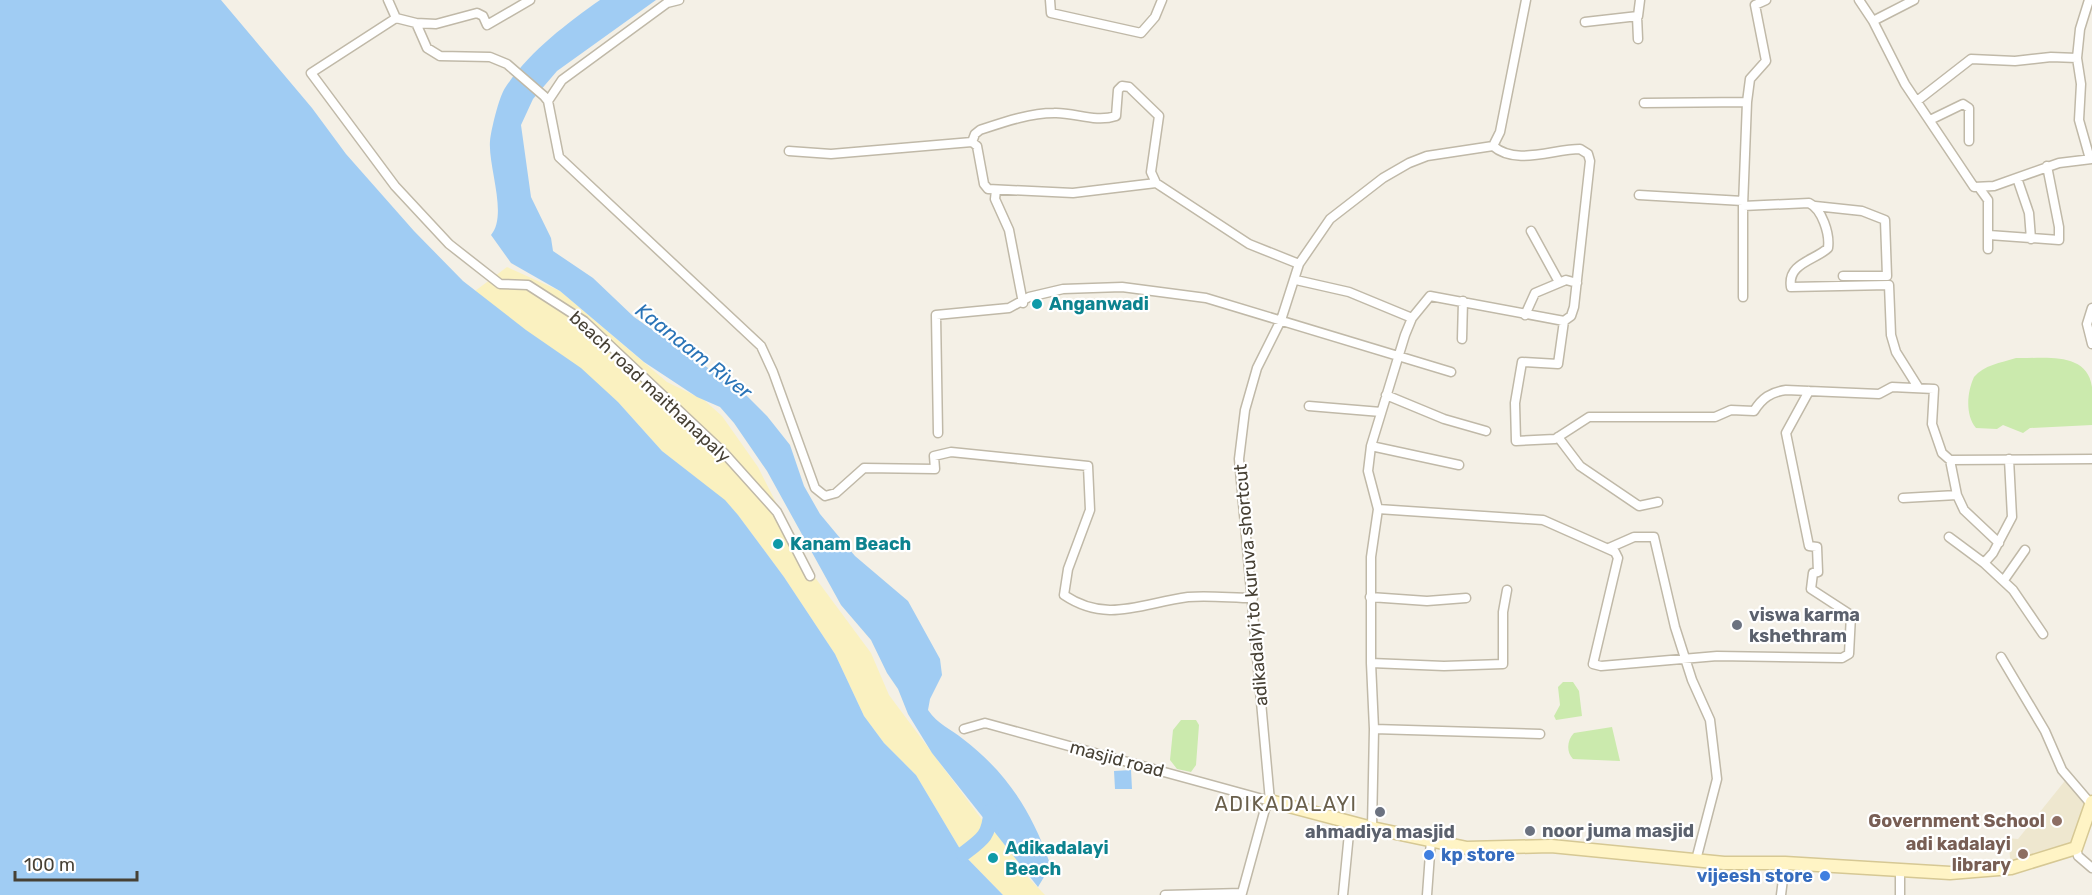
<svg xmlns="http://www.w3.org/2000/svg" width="2092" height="895" font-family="Rubik,sans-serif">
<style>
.education{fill:#eee7cf}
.green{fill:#cbeaad}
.sand{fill:#faf1c0}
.water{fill:#a0ccf3}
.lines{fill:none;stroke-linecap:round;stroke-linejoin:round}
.river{stroke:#a0ccf3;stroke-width:15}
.street-casing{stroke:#c0b9a8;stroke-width:11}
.secondary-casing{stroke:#d6c894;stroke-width:15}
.street{stroke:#fff;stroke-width:8}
.secondary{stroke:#fff4c5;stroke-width:12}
.culture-dot{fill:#0f9aa8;stroke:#fff;stroke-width:2}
.worship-dot{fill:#6b7280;stroke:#fff;stroke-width:2}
.education-dot{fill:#8d6e63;stroke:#fff;stroke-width:2}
.shop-dot{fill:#3f7fe0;stroke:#fff;stroke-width:2}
.labels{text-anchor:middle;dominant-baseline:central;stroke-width:4.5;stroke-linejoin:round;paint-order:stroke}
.culture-label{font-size:18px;font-weight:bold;fill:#0d838f;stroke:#fff;text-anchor:start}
.street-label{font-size:18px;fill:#474135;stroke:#fff}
.worship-label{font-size:18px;font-weight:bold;fill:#5b616d;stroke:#fff;text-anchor:start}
.education-label{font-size:18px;font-weight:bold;fill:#785e54;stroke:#fff;text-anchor:end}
.shop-label{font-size:18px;font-weight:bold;fill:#366cbe;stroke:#fff;text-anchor:start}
.water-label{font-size:20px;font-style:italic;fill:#2a74b7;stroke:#fff}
.neighbourhood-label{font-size:20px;letter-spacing:1.5px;fill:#6a604c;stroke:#fff}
</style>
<rect width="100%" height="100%" fill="#f4f0e6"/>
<path class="education" d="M2068,777L2091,804L2065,853L2011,868L2008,838L2018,839Z"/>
<path class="green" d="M2016,358C2042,359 2087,350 2092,387C2092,399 2092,413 2092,425L2030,428L2023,433L2003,425L1997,429L1976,428C1965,415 1967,392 1974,377C1984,365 2000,363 2016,358Z
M1563,682H1573L1579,691L1582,716L1556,720L1554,716L1560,705L1558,687Z
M1181,720H1196L1199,725L1196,765L1191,772L1177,769L1170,760L1173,730Z
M1612,727L1620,761L1573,759C1566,752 1567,740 1574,733Z"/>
<path class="sand" d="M507,267L560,291L667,382L704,400L722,416L758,467L811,572L871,653L889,695L989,829L1016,847L1020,869L1045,895H1003L963,854L916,775L884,743L864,716L835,654L784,577L738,515L725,501L662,451L618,402L475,291Z"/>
<path class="water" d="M0,0H221L312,108L346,154L414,231L463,281L526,330L581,368L618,402L662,451L725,500L738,515L784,577L835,654L864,716L884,743L916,775L963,854L1003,895H0Z
M600,0H656L557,71L533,99L521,125L531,197L551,238L553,251L593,278L634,317L743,392L767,416L790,445L804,486L820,514L855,556L908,601L940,659L942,675L930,699L928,710C938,725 950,728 963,739C1006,772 1031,810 1049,861L1047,872L1038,887L932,753L908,714L898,689L887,673L871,640L841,605L767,471L734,423L720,407L697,397L644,362L560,291L511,263L491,235C508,215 488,167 490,141C491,130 499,97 505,88C529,52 566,24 600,0Z
M1131,770L1132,789H1115L1114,771Z"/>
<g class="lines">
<path class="river" d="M963,854C983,839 989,836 991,811"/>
<defs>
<path id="street" d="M388,0L396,18L416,23L427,48L440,56L490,57L507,64L544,96L548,101L559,157L761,346L773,372L815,488L825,496L836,493L864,468L935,469L934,456L951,452L1088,466L1090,510L1068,569L1064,595C1107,624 1142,603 1188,597C1209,595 1232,598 1253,598
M1050,0L1051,13L1141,33L1155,17L1162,0
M1766,0L1755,5L1766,61L1750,79L1747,102L1743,206L1809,203C1822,209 1830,234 1828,248C1816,260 1787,263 1791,287L1889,285L1891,335L1896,352L1918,387
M1859,0L1873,21
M1914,0L1873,21L1905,84L1974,187L1994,186L2059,163L2092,159
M1637,16L1638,39
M396,18L311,73L395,186L449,244L500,284L528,285L584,321L724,453L777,512L810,576
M1585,22L1638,16L1640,0
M416,23L436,24L477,13L483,16L487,25L530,0
M2077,58L2080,29L2089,0
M548,101L562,80L667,3L679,0
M1917,101L1971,59L2015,61L2051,57L2077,58L2081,84L2079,120L2090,159
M1644,103L1747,102
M1930,120L1963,104L1969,108V141
M972,142L975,134L980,130C1004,122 1030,113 1054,113C1074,112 1095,123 1116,116L1118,90L1122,86L1129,87L1159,116L1151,172L1156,183
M1493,146C1516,166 1553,149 1580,149L1588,154L1590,161L1574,307L1571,316L1564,321L1558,364L1522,362L1515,403L1516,441L1555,439L1589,417H1715L1731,410L1754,411C1762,398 1771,392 1786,390L1879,394L1892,387L1934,389L1932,424L1942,453L1950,460L1957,495L1964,510L1999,543
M789,151L831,154L972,142L977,146L984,184L988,189L1073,193L1156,183L1249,244L1299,264
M2017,178L2029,213L2031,239
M1980,189L1988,200V249
M996,190L995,199L1009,230L1023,303
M1639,195L1743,201
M1743,206V297
M1815,206L1862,211L1885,220L1887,276H1843
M1531,231L1559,282
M1989,235L2059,240V227L2047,166
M1296,280L1349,292L1412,318
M2092,308L2087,324L2092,344
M1525,315L1535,293L1566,280L1577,283
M1462,339L1463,301
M1386,395L1444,419L1486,431
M1309,406L1381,412
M938,433L936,315L1009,308L1029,297L1063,289L1122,287L1206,298L1451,372
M1558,437L1580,466L1639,506L1658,502
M1371,446L1459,465
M2009,459L2012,517L1993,553L1984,563L2013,590L2043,634
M1950,460L2092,459
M1903,498L1957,495
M1378,509L1543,520L1615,552L1618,558L1593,664L1601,666L1717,656L1842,658L1849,654L1851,615L1811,589L1813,573L1818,572L1817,547L1809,546L1786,433L1809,391
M1949,537L1984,563
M1609,548L1634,537H1654L1675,627L1692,680L1710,720L1717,779L1696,860
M2004,580L2025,550
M1370,597L1427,601L1466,598
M2001,657L2045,731L2062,770L2091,804
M1371,663L1444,666L1503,664V612L1507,590
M964,729L985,723L1270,801
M1374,729L1540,734
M1270,801L1239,459L1245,410L1257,368L1281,320L1299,264L1330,219L1383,178L1409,163L1427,156L1493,146L1500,132L1526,0
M1372,828L1374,729L1371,663V557L1378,509L1368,471L1371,446L1405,335L1412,318L1430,296L1564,321
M2076,848L2078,856L2092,868
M1900,872V895
M1165,895L1242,893L1265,809L1270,801
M1343,895L1350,823
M1427,895L1431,840
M1781,895L1785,863"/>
<path id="secondary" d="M1270,801L1372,828L1467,848L1551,846L1724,863H1785L1950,873L2011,868L2076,848L2092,802"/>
</defs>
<use href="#street" class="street-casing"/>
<use href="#secondary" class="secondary-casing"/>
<use href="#street" class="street"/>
<use href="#secondary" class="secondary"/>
</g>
<g class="culture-dot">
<circle cx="1037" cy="304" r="6"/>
<circle cx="778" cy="544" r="6"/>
<circle cx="993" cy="858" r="6"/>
</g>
<g class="worship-dot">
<circle cx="1737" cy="625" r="6"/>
<circle cx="1380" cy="812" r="6"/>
<circle cx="1530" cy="831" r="6"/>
</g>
<g class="education-dot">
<circle cx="2057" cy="821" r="6"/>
<circle cx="2023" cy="854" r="6"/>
</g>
<g class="shop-dot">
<circle cx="1429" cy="855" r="6"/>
<circle cx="1825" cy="876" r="6"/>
</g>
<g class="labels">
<g class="culture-label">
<text x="1049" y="304">Anganwadi</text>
<text x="790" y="544">Kanam Beach</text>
<text x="1005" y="848">Adikadalayi<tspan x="1005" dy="21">Beach</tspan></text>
</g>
<g class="street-label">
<text transform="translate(650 387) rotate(43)">beach road maithanapaly</text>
<text transform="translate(1251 585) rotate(-95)">adikadalyi to kuruva shortcut</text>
<text transform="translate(1117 759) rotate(15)">masjid road</text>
</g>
<g class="worship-label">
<text x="1749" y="615">viswa karma<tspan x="1749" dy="21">kshethram</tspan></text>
<text x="1542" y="831">noor juma masjid</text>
<text x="1380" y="832" text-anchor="middle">ahmadiya masjid</text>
</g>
<g class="education-label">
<text x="2045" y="821">Government School</text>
<text x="2011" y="844">adi kadalayi<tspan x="2011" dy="21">library</tspan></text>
</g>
<g class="shop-label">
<text x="1441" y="855">kp store</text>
<text x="1813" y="876" text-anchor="end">vijeesh store</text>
</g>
<g class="water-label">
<text transform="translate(694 351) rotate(38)">Kaanaam River</text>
</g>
<g class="neighbourhood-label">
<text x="1286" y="804">ADIKADALAYI</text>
</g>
</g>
<path d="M15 871v9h122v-9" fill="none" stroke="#474135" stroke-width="3"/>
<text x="24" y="871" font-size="18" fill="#474135" stroke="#ffffff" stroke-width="4.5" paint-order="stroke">100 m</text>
</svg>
